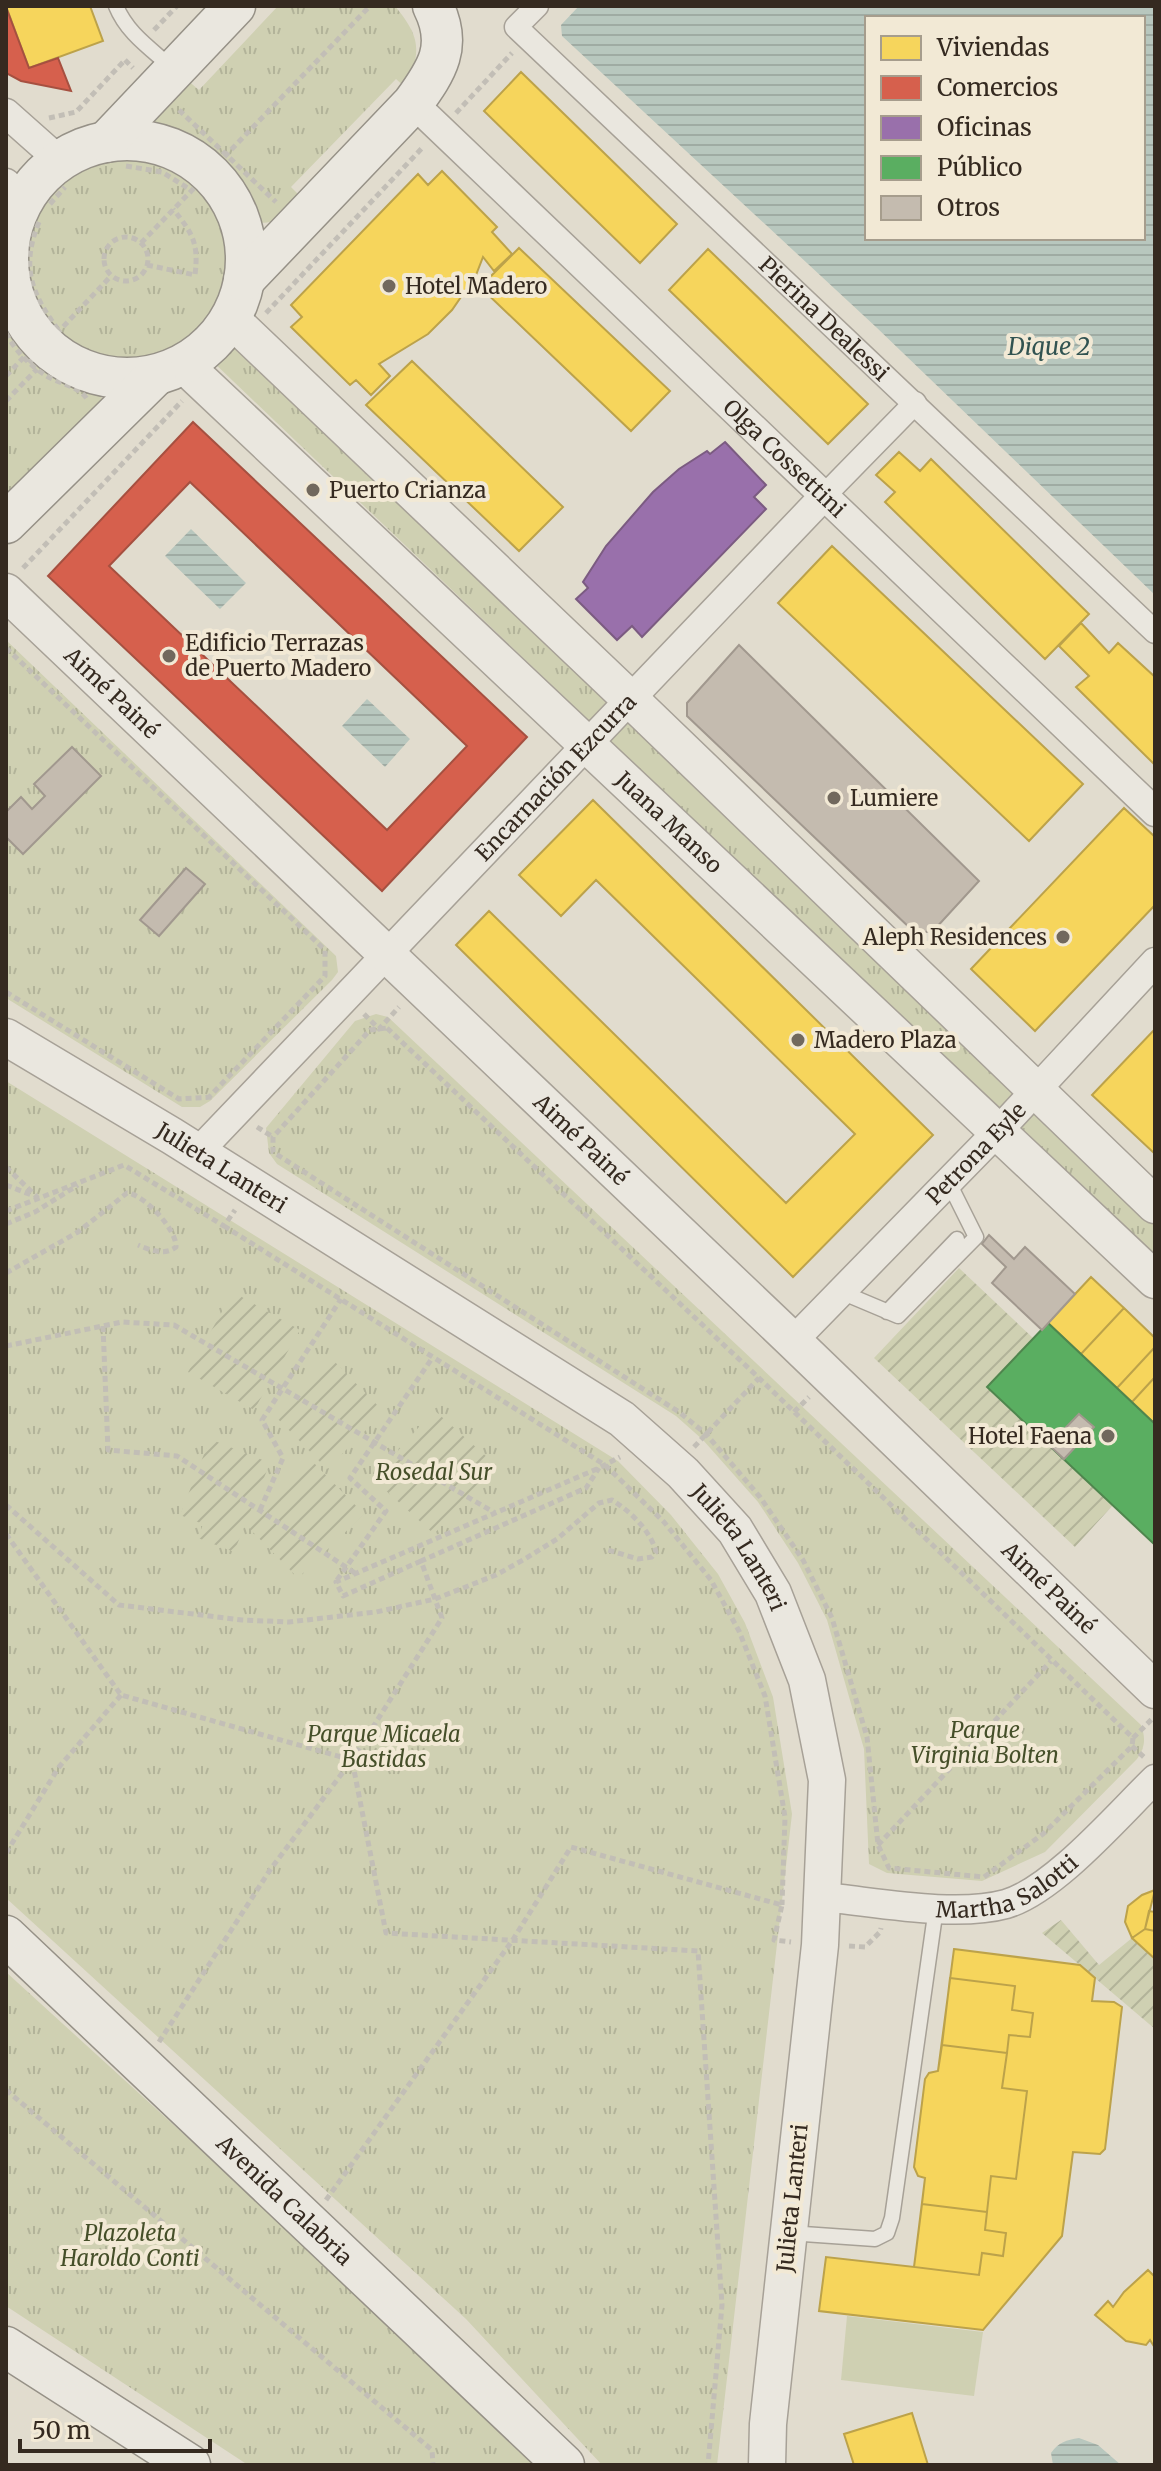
<svg xmlns="http://www.w3.org/2000/svg" width="1161" height="2471" font-family="Merriweather,serif">
<style>
.grass{fill:url(#grass-tufts)}
.garden{fill:url(#garden-furrows)}
.pitch{fill:#cfd0b2}
.water{fill:url(#water-rules);fill-rule:evenodd}
.homes{fill:#f6d55c;stroke:#bca24a;stroke-width:2}
.shops{fill:#d6604d;stroke:#a65040;stroke-width:2;fill-rule:evenodd}
.offices{fill:#9970ab;stroke:#7b5b81;stroke-width:2}
.public{fill:#5aae61;stroke:#4f864e;stroke-width:2}
.building{fill:#c4bbaf;stroke:#a1988e;stroke-width:2}
.lines{fill:none;stroke-linecap:round;stroke-linejoin:round}
.service-casing{stroke:#a7a197;stroke-width:17}
.pedestrian-casing{stroke:#a7a197;stroke-width:25}
.minor-casing{stroke:#a7a197;stroke-width:31}
.tertiary-casing{stroke:#a7a197;stroke-width:39}
.secondary-casing{stroke:#969187;stroke-width:43}
.path{stroke:#c2beb6;stroke-width:5;stroke-dasharray:6 4;stroke-linecap:butt}
.service{stroke:#eae7df;stroke-width:14}
.pedestrian{stroke:#eae7df;stroke-width:22}
.minor{stroke:#eae7df;stroke-width:28}
.tertiary{stroke:#eae7df;stroke-width:36}
.secondary{stroke:#eae7df;stroke-width:40}
.poi-dot{fill:#71685d;stroke:#f2e9d5;stroke-width:3}
.labels{text-anchor:middle;dominant-baseline:central;stroke-width:8;stroke-linejoin:round;paint-order:stroke}
.poi-label{font-size:22px;fill:#352a20;stroke:#f2e9d5;text-anchor:start}
.street-label{font-size:22px;fill:#352a20;stroke:#f2e9d5}
.park-label{font-size:22px;font-style:italic;fill:#454f29;stroke:#f2e9d5}
.water-label{font-size:24px;font-style:italic;fill:#315351;stroke:#f2e9d5}
</style>
<defs>
<pattern id="grass-tufts" width="24" height="20" patternUnits="userSpaceOnUse" patternTransform="scale(2)"><rect width="24" height="20" fill="#cfd0b2"/><path d="M3 7l-1-3M5 7V3M7 7l1-3M15 17l-1-3M17 17v-4M19 17l1-3" fill="none" stroke="#b2b399"/></pattern>
<pattern id="garden-furrows" width="10" height="10" patternUnits="userSpaceOnUse" patternTransform="scale(2)"><rect width="10" height="10" fill="#cfd0b2"/><path d="M-1 1l2-2M0 10L10 0M9 11l2-2" fill="none" stroke="#b2b399"/></pattern>
<pattern id="water-rules" width="6" height="5" patternUnits="userSpaceOnUse" patternTransform="scale(2)"><rect width="6" height="5" fill="#b8c7be"/><path d="M0 2.5h6" fill="none" stroke="#9faba3"/></pattern>
</defs>
<rect width="100%" height="100%" fill="#e1dcce"/>
<path class="grass" d="M278,6H395C422,39 420,50 407,89L396,79L291,187L302,198C286,214 273,230 250,219L239,183L189,133L160,135L151,126V116L186,79L199,90Z
M19 260a106 106 0 1 1 212 0a106 106 0 1 1-212 0Z
M6,312L17,341L52,372L99,392L103,401L6,510Z
M232,336L1155,1218V1261L210,359Z
M6,640L336,956L338,972L332,980L210,1101L200,1107H182L6,998Z
M376,1014L388,1017L1141,1725C1146,1739 1145,1747 1137,1759L1045,1852L982,1881L887,1873L869,1864L864,1749L827,1620L798,1563L758,1502L703,1440L676,1416L277,1164L269,1153L266,1128L355,1021Z
M6,1081L618,1461L671,1515L718,1574L745,1623L773,1697L792,1814L717,2465H602L466,2319L6,1898Z
M6,1972L527,2447L546,2465H248L6,2306Z"/>
<path class="garden" d="M959,1268L1033,1338L1113,1505L1075,1547L874,1358Z
M233,1292L300,1330L254,1410L188,1372Z
M333,1360L384,1412L327,1469L276,1417Z
M434,1410L496,1465L434,1534L373,1479Z
M210,1439L270,1463L234,1552L198,1538L203,1524L180,1515Z
M313,1462L364,1514L298,1578L247,1526Z
M1061,1920L1099,1965L1132,1938L1155,1959V2029L1042,1933Z"/>
<path class="pitch" d="M847,2316L983,2332L974,2396L841,2380Z"/>
<path class="water" d="M579,6H1155V595L876,327L562,36L561,25ZM867,18H1143V238H867Z
M191,529L246,583L220,609L165,556Z
M367,699L410,739L385,767L342,726Z
M1079,2438L1098,2445L1121,2465H1053L1051,2453C1059,2442 1066,2440 1079,2438Z"/>
<path class="homes" d="M6,6H90L103,41L29,68Z
M521,72L677,224L640,263L484,111Z
M442,171L497,227L492,232L512,254L494,271L483,257L476,275L452,310L428,334L379,364L390,376L371,395L356,380L350,385L291,327L302,317L291,305L418,174L428,185Z
M519,248L670,391L631,431L480,287Z
M708,249L868,404L828,444L669,290Z
M412,361L563,507L519,551L366,405Z
M899,452L920,471L931,459L1089,614L1045,659L885,502L895,492L876,475Z
M832,546L1083,784L1029,841L778,603Z
M1081,623L1109,653L1118,643L1155,677V765L1076,687L1089,676L1059,646Z
M593,800L933,1135L793,1277L456,945L489,911L786,1203L855,1134L596,880L561,916L519,875Z
M1124,808L1155,837V905L1035,1031L971,969Z
M1155,1029V1154L1092,1095Z
M1091,1277L1124,1308L1081,1354L1048,1323Z
M1124,1308L1155,1338V1347L1117,1388L1081,1354Z
M1155,1347V1377L1132,1402L1117,1388Z
M1155,1377V1424L1132,1402Z
M1155,1890L1145,1929L1132,1938L1125,1922L1128,1906L1142,1895Z
M1149,1911L1155,1912V1931L1145,1929Z
M1145,1929L1155,1931V1959L1132,1938Z
M954,1949L1080,1965L1095,1978L1092,2001L1114,2002L1122,2007L1105,2149L1100,2154L1073,2152L1062,2236L983,2330L819,2311L826,2257L914,2267L925,2178L918,2176L914,2167L925,2079L929,2073L938,2071Z
M950,1978L1015,1986L1012,2010L1033,2013L1030,2037L1009,2035L1007,2053L942,2045Z
M942,2045L1007,2053L1002,2088L1027,2091L1016,2179L991,2176L987,2212L922,2204L925,2178L918,2176L914,2167L925,2079L929,2073L938,2071Z
M922,2204L987,2212L985,2230L1006,2233L1003,2256L982,2253L979,2275L914,2267Z
M1148,2270L1155,2277V2348L1150,2340L1146,2345L1126,2341L1095,2315L1108,2301L1113,2307L1124,2292Z
M912,2413L928,2465H854L844,2434Z"/>
<path class="shops" d="M6,7L29,68L58,58L71,91L21,81L6,73Z
M193,422L527,737L382,891L48,576ZM190,482L467,746L387,830L109,566Z"/>
<path class="offices" d="M725,442L766,485L754,497L766,509L642,637L632,626L617,640L576,599L588,588L583,582L606,546L653,492L679,469L707,451L710,454Z"/>
<path class="public" d="M1048,1323L1155,1424V1545L987,1387Z"/>
<path class="building" d="M739,645L979,881L934,930L926,932L912,930L687,716V703Z
M72,747L101,776L23,854L6,837V812L21,797L32,809L45,796L34,784Z
M186,868L205,884L159,936L140,920Z
M989,1235L1014,1259L1025,1247L1075,1294L1042,1330L992,1283L1006,1267L982,1244Z
M1079,1414L1094,1427L1064,1459L1049,1445Z"/>
<g class="lines">
<defs>
<path id="service" d="M116,6C127,33 150,48 171,67
M841,1292L898,1316L976,1237L948,1181
M887,1312L957,1239
M789,2233L875,2239L887,2233L892,2218L936,1908"/>
<g id="pedestrian">
<path id="s1" d="M537,6L516,27L1155,632"/>
<path d="M825,495L915,403"/>
</g>
<g id="minor">
<path id="s2" d="M413,103L1155,812"/>
<path d="M6,113L60,161"/>
<path d="M6,183L24,200"/>
<path id="s3" d="M198,1152L825,495"/>
<path id="s4" d="M793,1341L999,1130L1155,962"/>
<path id="s5" d="M823,1897C876,1902 955,1918 1006,1904C1054,1890 1118,1815 1155,1779"/>
</g>
<g id="tertiary">
<path d="M230,318L631,700L1155,1205"/>
<path id="s6" d="M183,364L1155,1280"/>
<path id="s7" d="M6,592L793,1341L1155,1690"/>
<path id="s8" d="M6,1037L172,1136L622,1419L683,1473L735,1530L773,1593L807,1680L827,1780L820,1945L768,2424L767,2465"/>
</g>
<g id="secondary">
<circle cx="127" cy="259" r="119"/>
<path d="M106,142L235,6"/>
<path d="M244,280L413,103C437,70 453,46 433,6"/>
<path d="M6,523L156,375"/>
<path id="s9" d="M6,1936L564,2465"/>
<path d="M6,2347L190,2465"/>
</g>
</defs>
<use href="#service" class="service-casing"/>
<use href="#pedestrian" class="pedestrian-casing"/>
<use href="#minor" class="minor-casing"/>
<use href="#tertiary" class="tertiary-casing"/>
<use href="#secondary" class="secondary-casing"/>
<path class="path" d="M154,30L177,6
M125,60L133,68
M179,110L276,202
M456,113L512,53
M49,118L76,112L125,60
M126,166L162,172L191,190
M50,204L65,187
M39,222C20,268 32,295 60,332
M104 259a22 22 0 1 1 44 0a22 22 0 1 1-44 0Z
M141,243L370,6
M147,265L195,275C199,242 192,233 173,209
M266,313L424,146
M6,333C14,349 29,365 45,375C59,384 81,386 88,401
M29,363L111,276
M6,376L24,357
M6,401L37,369
M23,568L182,401
M6,648L325,950V976L210,1096
M6,992L179,1099L212,1097
M364,1014L379,1029L399,1007
M387,1028L759,1378L1133,1738L1132,1746L1043,1834L984,1877L889,1868L878,1845L867,1737L832,1618L803,1560L760,1497L706,1434L679,1412L273,1152V1137L370,1030Z
M257,1127L273,1137
M6,1167L38,1198
M6,1185L34,1196
M6,1211L124,1165L224,1226L235,1210
M6,1224L35,1212L78,1185
M224,1226L605,1465L664,1522L711,1580L739,1631L765,1696L785,1817L782,1905
M6,1273L78,1232L127,1193C144,1194 177,1230 176,1247C165,1256 150,1250 138,1245
M103,1326L108,1450L177,1456L355,1573
M6,1346L122,1322L174,1325L495,1513
M794,1412L809,1397
M694,1447L759,1378
M6,1505L119,1605L242,1620L289,1622L376,1612L435,1599L496,1575L523,1560L557,1539L599,1503L612,1500C630,1511 651,1531 656,1552L652,1557L638,1559L608,1550
M260,1510L283,1458L262,1420L341,1299
M6,1534L121,1695L352,1760L386,1933L698,1951L722,2305L708,2465
M421,1561L343,1596L336,1582L599,1468L620,1457
M337,1580L386,1511L350,1478L433,1357
M1133,1738L1152,1719
M1132,1746L1146,1759
M878,1845L1051,1661
M6,1853L59,1767L121,1695
M849,1946L865,1947L880,1932L881,1928
M159,2042L270,1870L352,1760L442,1618L421,1561L586,1488L599,1468
M6,2090L432,2450L433,2465
M326,2200L512,1941L571,1847L782,1905L774,1940L791,1942"/>
<use href="#service" class="service"/>
<use href="#pedestrian" class="pedestrian"/>
<use href="#minor" class="minor"/>
<use href="#tertiary" class="tertiary"/>
<use href="#secondary" class="secondary"/>
</g>
<g class="poi-dot">
<circle cx="389" cy="286" r="8"/>
<circle cx="313" cy="490" r="8"/>
<circle cx="169" cy="656" r="8"/>
<circle cx="834" cy="798" r="8"/>
<circle cx="1063" cy="937" r="8"/>
<circle cx="798" cy="1040" r="8"/>
<circle cx="1108" cy="1436" r="8"/>
</g>
<g class="labels">
<g class="poi-label">
<text x="405" y="286">Hotel Madero</text>
<text x="329" y="490">Puerto Crianza</text>
<text x="185" y="643">Edificio Terrazas<tspan x="185" dy="25">de Puerto Madero</tspan></text>
<text x="850" y="798">Lumiere</text>
<text x="1047" y="937" text-anchor="end">Aleph Residences</text>
<text x="814" y="1040">Madero Plaza</text>
<text x="1092" y="1436" text-anchor="end">Hotel Faena</text>
</g>
<g class="street-label">
<text stroke="none"><textPath href="#s1" startOffset="454">Pierina Dealessi</textPath></text>
<text stroke="none"><textPath href="#s2" startOffset="514">Olga Cossettini</textPath></text>
<text stroke="none"><textPath href="#s7" startOffset="146">Aimé Painé</textPath></text>
<text stroke="none"><textPath href="#s3" startOffset="518">Encarnación Ezcurra</textPath></text>
<text stroke="none"><textPath href="#s6" startOffset="668">Juana Manso</textPath></text>
<text stroke="none"><textPath href="#s7" startOffset="794">Aimé Painé</textPath></text>
<text stroke="none"><textPath href="#s4" startOffset="262">Petrona Eyle</textPath></text>
<text stroke="none"><textPath href="#s8" startOffset="252">Julieta Lanteri</textPath></text>
<text stroke="none"><textPath href="#s8" startOffset="900">Julieta Lanteri</textPath></text>
<text stroke="none"><textPath href="#s7" startOffset="1442">Aimé Painé</textPath></text>
<text stroke="none"><textPath href="#s5" startOffset="190">Martha Salotti</textPath></text>
<text transform="translate(792 2198) rotate(-84)">Julieta Lanteri</text>
<text stroke="none"><textPath href="#s9" startOffset="384">Avenida Calabria</textPath></text>
</g>
<g class="park-label">
<text x="434" y="1472">Rosedal Sur</text>
<text x="985" y="1730">Parque<tspan x="985" dy="25">Virginia Bolten</tspan></text>
<text x="384" y="1734">Parque Micaela<tspan x="384" dy="25">Bastidas</tspan></text>
<text x="130" y="2233">Plazoleta<tspan x="130" dy="25">Haroldo Conti</tspan></text>
</g>
<g class="water-label">
<text x="1049" y="346">Dique 2</text>
</g>
</g>
<rect width="1161" height="2471" fill="none" stroke="#352a20" stroke-width="16"/>
<rect x="865" y="16" width="280" height="224" fill="#f2e9d5" stroke="#a69d8d" stroke-width="2"/>
<rect x="881" y="36" width="40" height="24" fill="#f6d55c" stroke="#a69d8d" stroke-width="2"/>
<text x="937" y="56" font-size="24" fill="#352a20">Viviendas</text>
<rect x="881" y="76" width="40" height="24" fill="#d6604d" stroke="#a69d8d" stroke-width="2"/>
<text x="937" y="96" font-size="24" fill="#352a20">Comercios</text>
<rect x="881" y="116" width="40" height="24" fill="#9970ab" stroke="#a69d8d" stroke-width="2"/>
<text x="937" y="136" font-size="24" fill="#352a20">Oficinas</text>
<rect x="881" y="156" width="40" height="24" fill="#5aae61" stroke="#a69d8d" stroke-width="2"/>
<text x="937" y="176" font-size="24" fill="#352a20">Público</text>
<rect x="881" y="196" width="40" height="24" fill="#c4bbaf" stroke="#a69d8d" stroke-width="2"/>
<text x="937" y="216" font-size="24" fill="#352a20">Otros</text>
<path d="M20 2439v12h190v-12" fill="none" stroke="#352a20" stroke-width="4"/>
<text x="32" y="2439" font-size="24" fill="#352a20" stroke="#f2e9d5" stroke-width="6" paint-order="stroke">50 m</text>
</svg>
